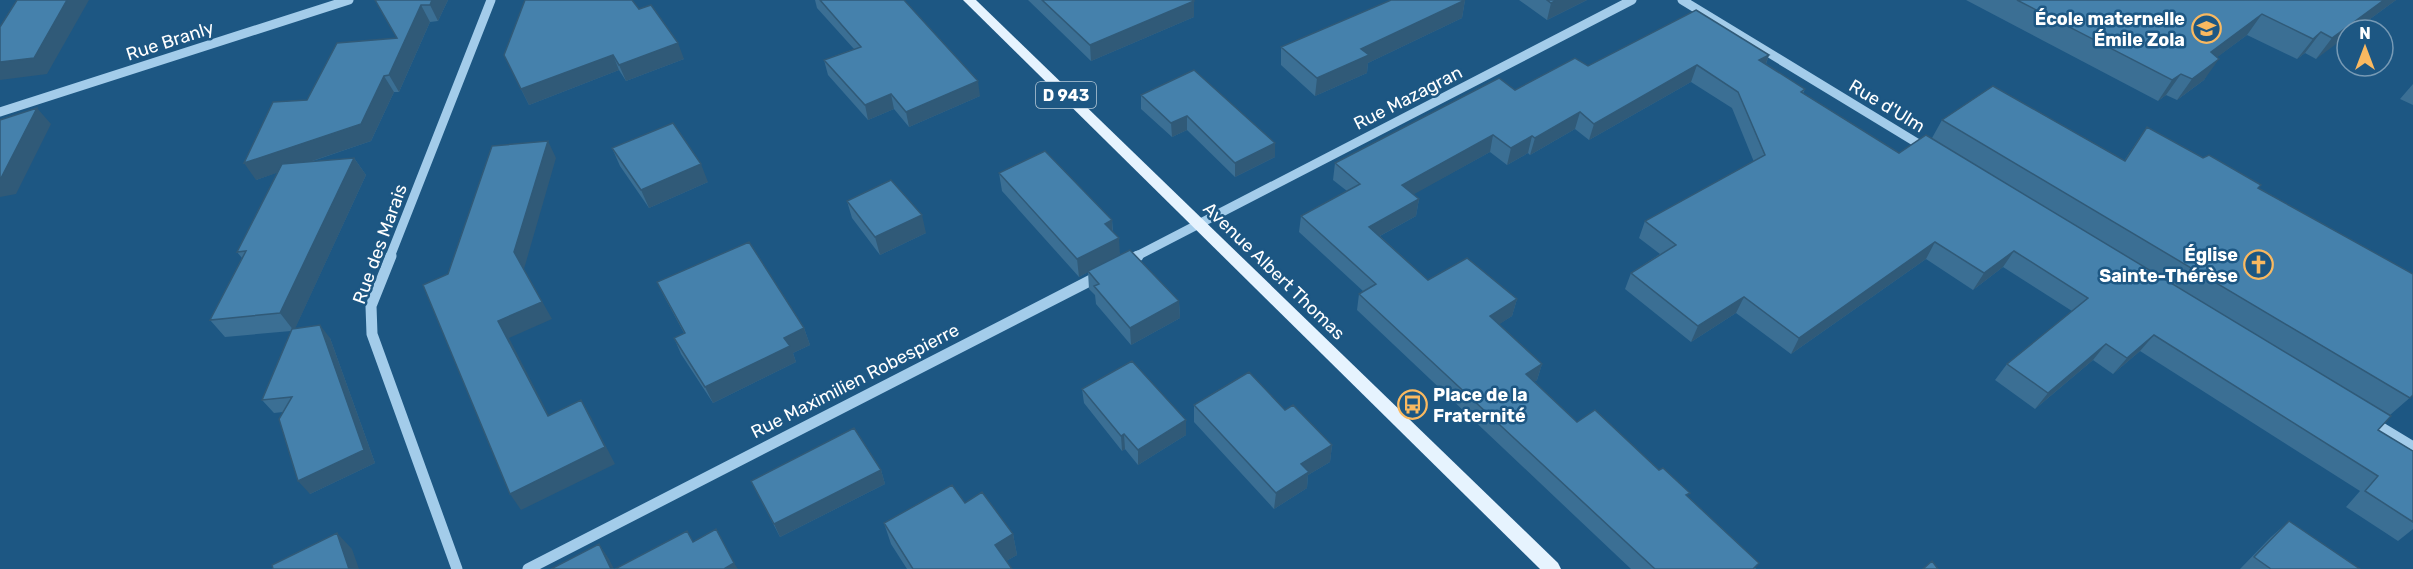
<svg xmlns="http://www.w3.org/2000/svg" width="2413" height="569" font-family="Rubik,sans-serif">
<style>
.lines{fill:none;stroke-linecap:round;stroke-linejoin:round}
.minor-far1{stroke:#a3ccea;stroke-width:9}
.minor{stroke:#a3ccea;stroke-width:11}
.major{fill:#e6f3fe;fill-rule:evenodd}
.wall{fill:#3b6f94}
.shaded-wall{fill:#305a78}
.building{fill:#4581ac;stroke:#305a78;stroke-width:1.5}
.labels{text-anchor:middle;dominant-baseline:central;stroke-width:5;stroke-linejoin:round;paint-order:stroke}
.shield{fill:#1d5783;stroke:#bbcdda;stroke-width:1.5}
.shield-label{font-size:16px;font-weight:bold;fill:#fff}
.poi-label{font-size:18px;font-weight:bold;fill:#fff;stroke:#1d5783;text-anchor:end}
.street-label{font-size:18px;fill:#fff;stroke:#1d5783}
</style>
<rect width="100%" height="100%" fill="#1d5783"/>
<g class="lines">
<path class="minor-far1" d="M1682,0L1927,149
M0,112L349,0
M390,257L491,0
M1135,257L1632,0"/>
<path class="minor" d="M391,256L371,306L372,334L457,569
M1126,262L1138,256
M2370,421L2413,447
M528,569L1101,275"/>
<path class="major" d="M963,0H976L1558,563L1561,569H1540Z"/>
</g>
<path class="wall" d="M375,0H448L438,21L430,22L399,92H394L371,141L310,162L354,158L366,175L295,328L330,338L375,463L310,494L283,412L274,413L262,400L291,331L225,337L210,320L242,258L237,252L278,172L256,180L307,100L397,38Z
M815,0H904L980,96L909,127L894,109L868,120L828,75L824,60L854,49L817,8Z
M1028,0H1192L1194,1V17L1091,61Z
M1389,0H1465L1462,18L1368,63L1367,73L1315,96L1281,65V47L1389,1Z
M1519,0H1587L1547,20Z
M1966,0H2396L2355,30H2347L2316,59L2305,53L2297,59L2247,35L2217,57L2204,80L2177,100L2166,95L2158,101Z
M639,9L684,59L626,81L619,70L529,105L504,55Z
M1769,55L1766,64L1805,89L1803,94L1899,153L1932,138L1942,120L2124,161L2147,127L2259,188L2413,395L2390,415L2378,430L2413,451V529L2398,541L2346,507L2360,491L2140,351L2113,374L2093,360L2035,409L1995,380L2007,364L2072,311L2003,267L1973,290L1926,259L1791,354L1736,313L1691,342L1625,289L1631,273L1660,254L1639,238L1645,221L1754,162L1732,108L1691,82L1589,140L1575,129L1530,155L1528,153L1507,165L1490,152L1413,194L1419,199L1416,216L1380,236L1428,280L1517,299L1512,316L1499,324L1542,364L1537,380L1534,382L1577,422L1688,497L1756,569H1631L1357,310L1359,294L1363,291L1299,232L1301,216L1347,191L1333,180L1335,163L1515,90L1588,66Z
M2413,84V105L2400,99Z
M1141,95L1275,157L1235,177L1187,130L1172,137L1141,109Z
M612,148L708,182L649,208L620,166Z
M999,173L1112,220L1113,231L1120,255L1179,301L1180,318L1131,345L1096,304L1095,295L1089,289L1088,272L1079,277L1002,191Z
M847,201L926,233L880,255L852,218Z
M657,282L804,328L810,345L793,353L796,362L713,403L681,354L674,338L684,333L665,298Z
M1082,389L1186,435L1138,465L1125,449L1122,451L1084,403Z
M1194,405L1285,410L1332,445L1330,462L1308,475L1307,488L1274,509L1194,422Z
M881,470L885,484L780,537L751,481Z
M965,503L1013,534L1017,555L1006,561L1012,569H907L891,544L884,523Z
M2289,521L2360,569H2240L2271,537Z"/>
<path class="shaded-wall" d="M67,0H89L47,74L0,80V62Z
M432,0H448L438,21L430,5Z
M1465,0L1462,18L1368,63L1367,73L1315,96L1317,78L1361,49Z
M1557,0H1587L1547,20L1551,3Z
M2384,0H2396L2355,30H2347V36L2316,59L2332,38Z
M1194,1V17L1091,61L1090,45Z
M421,5L430,22L399,92L389,75Z
M2262,14L2247,35L2196,73L2211,52Z
M2321,32L2305,53L2297,59L2313,39Z
M678,43L684,59L626,81L619,65Z
M613,55L619,70L529,105L521,89Z
M1769,55L1763,71L1759,60Z
M2219,59L2204,80L2177,100L2192,79Z
M1697,65L1691,82L1589,140L1594,124Z
M2181,74L2166,95L2158,101L2172,80Z
M384,76L394,92L371,141L256,180L244,163Z
M978,81L980,96L909,127L906,112Z
M891,94L894,109L868,120L865,105Z
M37,108L51,124L16,194L0,197V178Z
M1580,112L1575,129L1530,155L1535,138Z
M1187,116V130L1172,137L1171,123Z
M1493,135L1490,152L1400,202L1402,185Z
M1532,136L1528,153L1507,165L1511,148Z
M548,141L556,158L524,269L552,319L509,338L558,433L548,416L498,321L514,252Z
M1275,143V157L1235,177V163Z
M354,158L366,175L294,331L280,313Z
M701,164L708,182L649,208L641,190Z
M1419,199L1416,216L1367,243L1369,227Z
M922,215L926,233L880,255L875,237Z
M1112,220L1113,238L1105,224Z
M1119,238L1120,255L1079,277L1077,259Z
M1935,242L1926,259L1791,354L1799,338Z
M2014,251L2003,267L1973,290L1984,273Z
M1744,297L1736,313L1691,342L1698,326Z
M1517,299L1512,316L1486,333L1490,316Z
M1179,301L1180,318L1131,345L1130,328Z
M320,325L330,338L375,463L310,494L298,481Z
M804,328L810,345L793,353L796,362L713,403L705,387L784,338Z
M2154,335L2140,351L2113,374L2127,358Z
M2106,344L2093,360L2035,409L2048,393Z
M1542,364L1537,380L1521,391L1526,374Z
M581,400L591,417L615,464L521,510L510,494Z
M1186,420V435L1138,465V450Z
M1124,434L1125,449L1122,451L1121,436Z
M1332,445L1330,462L1308,475L1307,488L1274,509L1276,493L1301,464Z
M881,470L885,484L780,537L774,524Z
M337,533L352,549L359,569H349Z
M1013,534L1017,555L999,565L995,545Z
M599,544L609,559L614,569H611Z
M734,563L738,569H724Z"/>
<path class="building" d="M17,0H67L34,58L0,62V27Z
M375,0H432L430,5H421L389,75L384,76L361,124L244,163L273,102L307,100L337,43L397,38Z
M525,0H632L639,9L651,5L678,43L619,65L613,55L521,89L504,55Z
M820,0H904L978,81L906,112L891,94L865,105L824,60L861,47Z
M1042,0H1192L1194,1L1090,45Z
M1391,0H1465L1361,49L1369,55L1317,78L1281,47Z
M1547,0H1557L1551,3Z
M2017,0H2384L2332,38L2321,32L2313,39L2262,14L2211,52L2219,59L2192,79L2181,74L2172,80Z
M1696,10L1769,55L1759,60L1805,89L1801,92L1899,153L1926,135L2391,416L2378,430L2413,451V522L2365,491L2378,476L2154,335L2127,358L2106,344L2048,393L2007,364L2088,298L2014,251L1984,273L1935,242L1799,338L1744,297L1698,326L1631,273L1676,245L1645,221L1765,155L1738,92L1697,65L1594,124L1580,112L1535,138L1532,136L1511,148L1493,135L1402,185L1419,199L1369,227L1428,280L1467,258L1517,299L1490,316L1542,364L1526,374L1577,422L1595,410L1659,470L1663,468L1690,493L1686,495L1759,563L1753,569H1655L1359,294L1376,284L1301,216L1360,184L1335,163L1499,78L1515,90L1575,58L1588,66Z
M1194,70L1275,143L1235,163L1187,116L1171,123L1141,95Z
M1993,86L2125,161L2147,127L2203,158L2209,155L2261,185L2258,188L2413,274V395L2410,398L1942,120Z
M37,108L1,178H0V120Z
M673,123L701,164L641,190L612,148Z
M548,141L514,252L542,302L498,321L548,416L581,400L605,447L510,494L423,285L448,274L492,146Z
M1045,151L1112,220L1105,224L1119,238L1077,259L999,173Z
M354,158L280,313L210,320L246,251L237,252L282,164Z
M891,180L922,215L875,237L847,201Z
M749,242L804,328L784,338L790,346L705,387L674,338L685,333L657,282Z
M1130,250L1179,301L1130,328L1094,286L1099,284L1088,271Z
M320,325L364,450L298,481L279,419L292,397L262,400L292,329Z
M1132,361L1186,420L1138,450L1124,434L1121,436L1082,389Z
M1249,372L1285,410L1293,405L1332,445L1301,464L1309,472L1276,493L1194,405Z
M854,428L881,470L774,524L751,481Z
M952,485L965,503L982,492L1013,534L995,545L1012,569H913L884,523Z
M2289,521L2360,569H2271L2254,557Z
M716,529L734,563L724,569H615L687,531L693,542Z
M337,533L349,569H273L272,565Z
M599,544L611,569H551Z
M1932,561L1938,569H1923Z"/>
<defs>
<symbol id="school-ring" viewBox="-11 -11 22 22"><circle r="9.5" fill="#1d5783" stroke="#fab960" stroke-width="1.5"/><path d="M0-5L7-2L0 1L-7-2ZM-4 1L0 2.5L4 1V4Q0 6-4 4Z" fill="#fab960"/></symbol>
<symbol id="church-ring" viewBox="-11 -11 22 22"><circle r="9.5" fill="#1d5783" stroke="#fab960" stroke-width="1.5"/><path d="M-1.2-6h2.4v3.5h3.3v2.4h-3.3V6h-2.4V-.1h-3.3v-2.4h3.3Z" fill="#fab960"/></symbol>
<symbol id="bus-ring" viewBox="-11 -11 22 22"><circle r="9.5" fill="#1d5783" stroke="#fab960" stroke-width="1.5"/><path d="M-5-6H5V4H4V6H2V4H-2V6H-4V4H-5ZM-3.5-4V0h7V-4ZM-3.5 1.2v1.5H-2V1.2ZM2 1.2v1.5H3.5V1.2Z" fill="#fab960"/></symbol>
</defs>
<g fill-rule="evenodd">
<use href="#school-ring" x="2190" y="12" width="33" height="33"/>
<use href="#church-ring" x="2242" y="248" width="33" height="33"/>
<use href="#bus-ring" x="1396" y="388" width="33" height="33"/>
</g>
<g class="labels">
<rect class="shield" x="1036" y="82" width="60" height="26" rx="4.5"/>
<g class="shield-label">
<text x="1066" y="95">D 943</text>
</g>
<g class="poi-label">
<text x="2185" y="19">École maternelle<tspan x="2185" dy="21">Émile Zola</tspan></text>
<text x="2238" y="255">Église<tspan x="2238" dy="21">Sainte-Thérèse</tspan></text>
<text x="1433" y="395" text-anchor="start">Place de la<tspan x="1433" dy="21">Fraternité</tspan></text>
</g>
<g class="street-label">
<text transform="translate(170 41) rotate(-18)">Rue Branly</text>
<text transform="translate(1408 98) rotate(-27)">Rue Mazagran</text>
<text transform="translate(1887 106) rotate(31)">Rue d'Ulm</text>
<text transform="translate(380 244) rotate(-70)">Rue des Marais</text>
<text transform="translate(1274 271) rotate(44)">Avenue Albert Thomas</text>
<text transform="translate(855 381) rotate(-27)">Rue Maximilien Robespierre</text>
</g>
</g>
<g transform="translate(2365 48)"><circle r="28" fill="#1d5783" stroke="#779ab5" stroke-width="1.5"/>
<path d="M0-4.5L10 22L0 15L-10 22Z" fill="#fab960"/>
<text y="-9" font-size="16" font-weight="bold" text-anchor="middle" fill="#ffffff">N</text>
</g>
</svg>
